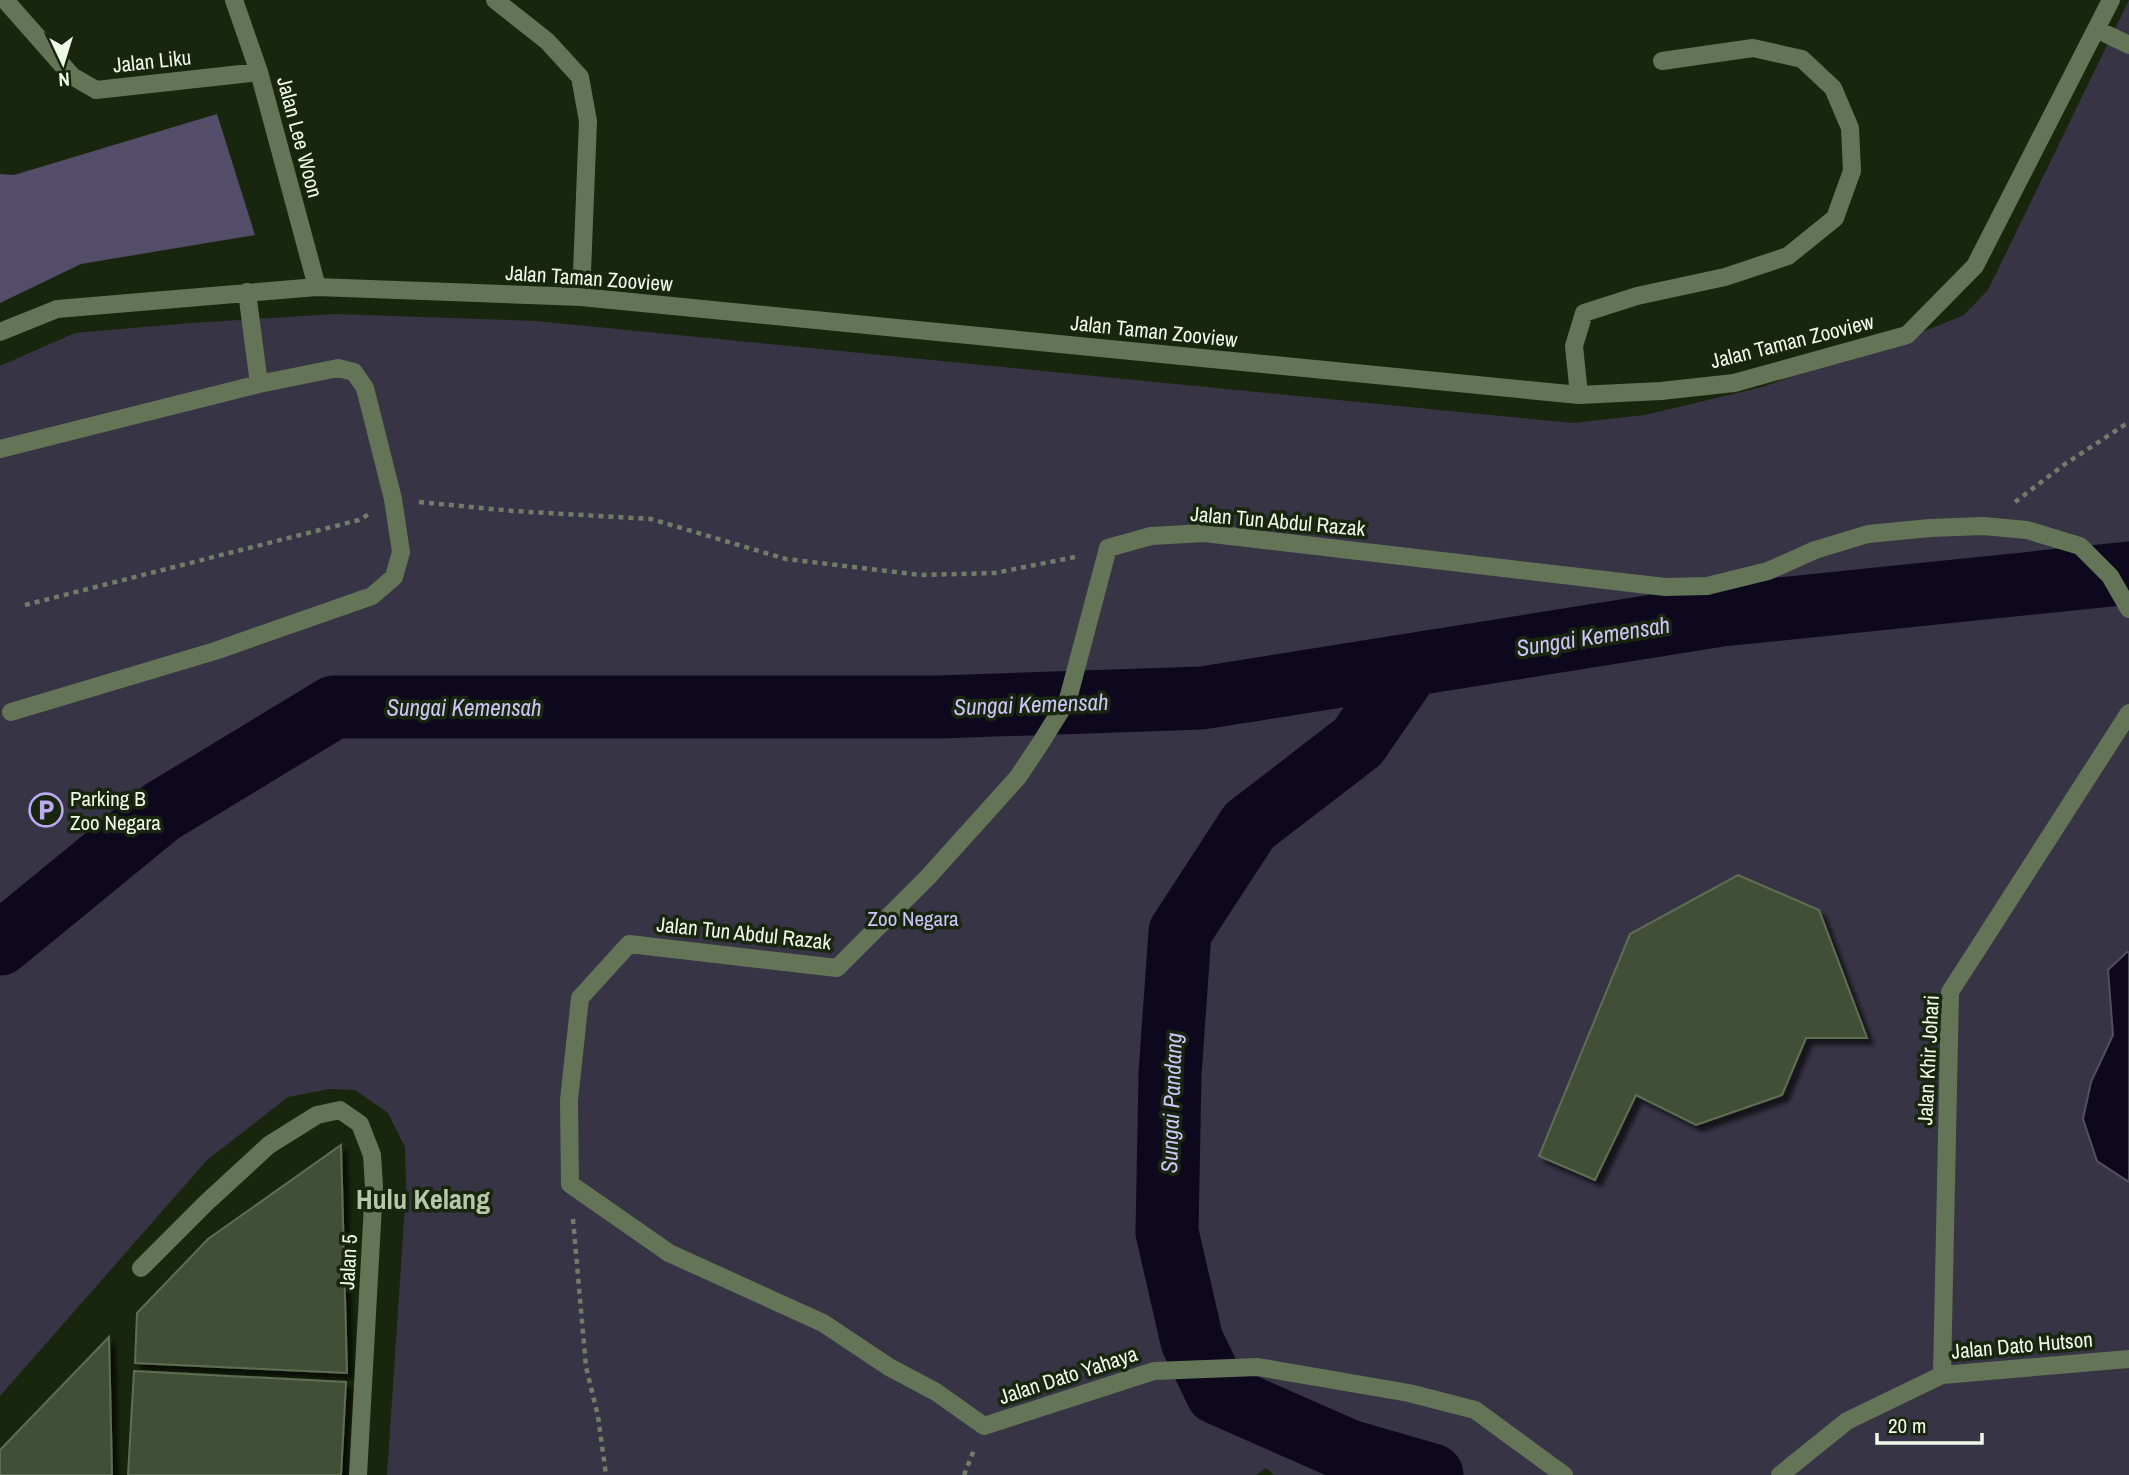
<svg xmlns="http://www.w3.org/2000/svg" width="2129" height="1475" font-family="'Archivo Narrow',sans-serif">
<style>
.green{fill:#373445}
.forest{fill:#534d6a}
.water{fill:#0e081f;stroke:#52505c;stroke-width:2}
.lines{fill:none;stroke-linecap:round;stroke-linejoin:round}
.river{stroke:#0e081f;stroke-width:63}
.building{fill:#415034;stroke:#5f6e53;stroke-width:2;filter:url(#shadow)}
.path{stroke:#717d68;stroke-width:4.5;stroke-dasharray:5 5;stroke-linecap:butt}
.minor{stroke:#647557;stroke-width:18}
.labels{text-anchor:middle;dominant-baseline:central;stroke-width:7;stroke-linejoin:round;paint-order:stroke}
.street-label{font-size:21px;fill:#eff9e9;stroke:#19260e}
.poi-label{font-size:21px;fill:#eff9e9;stroke:#19260e;text-anchor:start}
.park-label{font-size:21px;fill:#cfc4fd;stroke:#19260e}
.water-label{font-size:23px;font-style:italic;fill:#cec3fb;stroke:#19260e}
.district-label{font-size:28px;font-weight:bold;fill:#b6c8a9;stroke:#19260e}
</style>
<defs>
<filter id="shadow"><feDropShadow dx="6" dy="6" stdDeviation="2" flood-color="#0009"/></filter>
</defs>
<rect width="100%" height="100%" fill="#19260e"/>
<path class="green" d="M2129,0V1475H1274L1266,1468L1256,1475H387L406,1190L405,1147L388,1113L355,1090L329,1089L288,1097L207,1160L0,1396V366L75,333L190,323L336,314L536,321L1573,423L1645,415L1762,387L1930,329L1964,315L1988,290Z"/>
<path class="forest" d="M217,114L255,235L81,264L0,303V174L14,175Z"/>
<path class="water" d="M2127,952H2129V1182L2097,1161L2083,1119L2091,1082L2113,1035L2108,970Z"/>
<g class="lines">
<path class="river" d="M1411,665L1358,742L1249,826L1180,932L1170,1074L1167,1232L1192,1341L1217,1393L1349,1451L1432,1475
M0,944L161,812L334,707H939L1202,698L1722,615L2129,573"/>
</g>
<path class="building" d="M1738,875L1819,910L1867,1038H1806L1782,1095L1696,1125L1636,1095L1595,1180L1539,1156L1630,934Z
M341,1145L347,1373L135,1363L137,1313L208,1239Z
M109,1337L112,1475H0V1450Z
M134,1371L346,1382L341,1475H128Z"/>
<g class="lines">
<path class="path" d="M419,502L513,511L651,519L786,559L921,575L995,573L1080,556
M2015,502L2065,464L2129,422
M25,605L359,520L369,514
M573,1219L586,1367L598,1416L606,1475
M964,1475L974,1450"/>
<path class="minor" d="M5,0L72,76L96,90L259,72
M234,0L259,72L317,287
M495,0L547,41L580,77L588,121L581,297
M2096,29L2129,45
M247,292L259,384
M0,332L57,309L317,287L581,297L1579,395L1661,391L1734,383L1907,335L1975,266L2111,0
M1579,395L1574,346L1584,313L1637,296L1725,277L1788,256L1835,218L1852,171L1850,128L1833,88L1802,59L1753,48L1662,61
M0,449L259,384L338,368L354,372L365,388L393,499L401,552L394,577L372,596L215,651L11,712
M141,1268L206,1203L269,1145L317,1115L340,1110L360,1124L372,1155L374,1187L358,1475
M1942,1375L1950,992L2129,713
M1564,1475L1475,1410L1409,1393L1258,1367L1154,1371L984,1426L936,1392L889,1367L823,1323L669,1253L570,1184L569,1100L580,998L629,944L837,968L928,877L1018,777L1040,744L1068,699L1108,548L1151,536L1204,533L1665,587L1707,586L1768,571L1815,550L1868,534L1930,528L1983,526L2027,530L2080,546L2110,576L2129,609
M1780,1475L1847,1421L1942,1375L2129,1359"/>
</g>
<defs>
<symbol id="parking-ring" viewBox="-11 -11 22 22"><circle r="9.5" fill="#19260e" stroke="#baaaf6" stroke-width="1.5"/><path d="M-3.5-5.5H1a3.5 3.5 0 0 1 0 7H-1V5.5H-3.5ZM-1-3.4V-.6H.8a1.4 1.4 0 0 0 0-2.8Z" fill="#baaaf6"/></symbol>
</defs>
<g fill-rule="evenodd">
<use href="#parking-ring" x="27" y="791" width="38" height="38"/>
</g>
<g class="labels">
<g class="street-label">
<text transform="translate(152 61) rotate(-6)">Jalan Liku</text>
<text transform="translate(300 137) rotate(75)">Jalan Lee Woon</text>
<text transform="translate(589 278) rotate(4)">Jalan Taman Zooview</text>
<text transform="translate(1154 331) rotate(6)">Jalan Taman Zooview</text>
<text transform="translate(1792 341) rotate(-14)">Jalan Taman Zooview</text>
<text transform="translate(1278 521) rotate(5)">Jalan Tun Abdul Razak</text>
<text transform="translate(744 933) rotate(6)">Jalan Tun Abdul Razak</text>
<text transform="translate(1928 1060) rotate(-87)">Jalan Khir Johari</text>
<text transform="translate(348 1262) rotate(-87)">Jalan 5</text>
<text transform="translate(2022 1345) rotate(-5)">Jalan Dato Hutson</text>
<text transform="translate(1068 1375) rotate(-18)">Jalan Dato Yahaya</text>
</g>
<g class="poi-label">
<text x="70" y="798">Parking B<tspan x="70" dy="24">Zoo Negara</tspan></text>
</g>
<g class="park-label">
<text x="913" y="918">Zoo Negara</text>
</g>
<g class="water-label">
<text transform="translate(1593 636) rotate(-9)">Sungai Kemensah</text>
<text transform="translate(1031 704) rotate(-2)">Sungai Kemensah</text>
<text x="464" y="707">Sungai Kemensah</text>
<text transform="translate(1171 1103) rotate(-88)">Sungai Pandang</text>
</g>
<g class="district-label">
<text x="423" y="1199">Hulu Kelang</text>
</g>
</g>
<g transform="translate(63 63) rotate(176)" stroke="#19260e" stroke-width="5" paint-order="stroke">
<path d="M0-5L12 26L0 18L-12 26Z" fill="#eff9e9"/>
<text y="-10" font-size="19" font-weight="bold" text-anchor="middle" fill="#eff9e9">N</text>
</g>
<path d="M1877 1433v10h105v-10" fill="none" stroke="#eff9e9" stroke-width="3.5"/>
<text x="1888" y="1433" font-size="21" fill="#eff9e9" stroke="#19260e" stroke-width="5" paint-order="stroke">20 m</text>
</svg>
